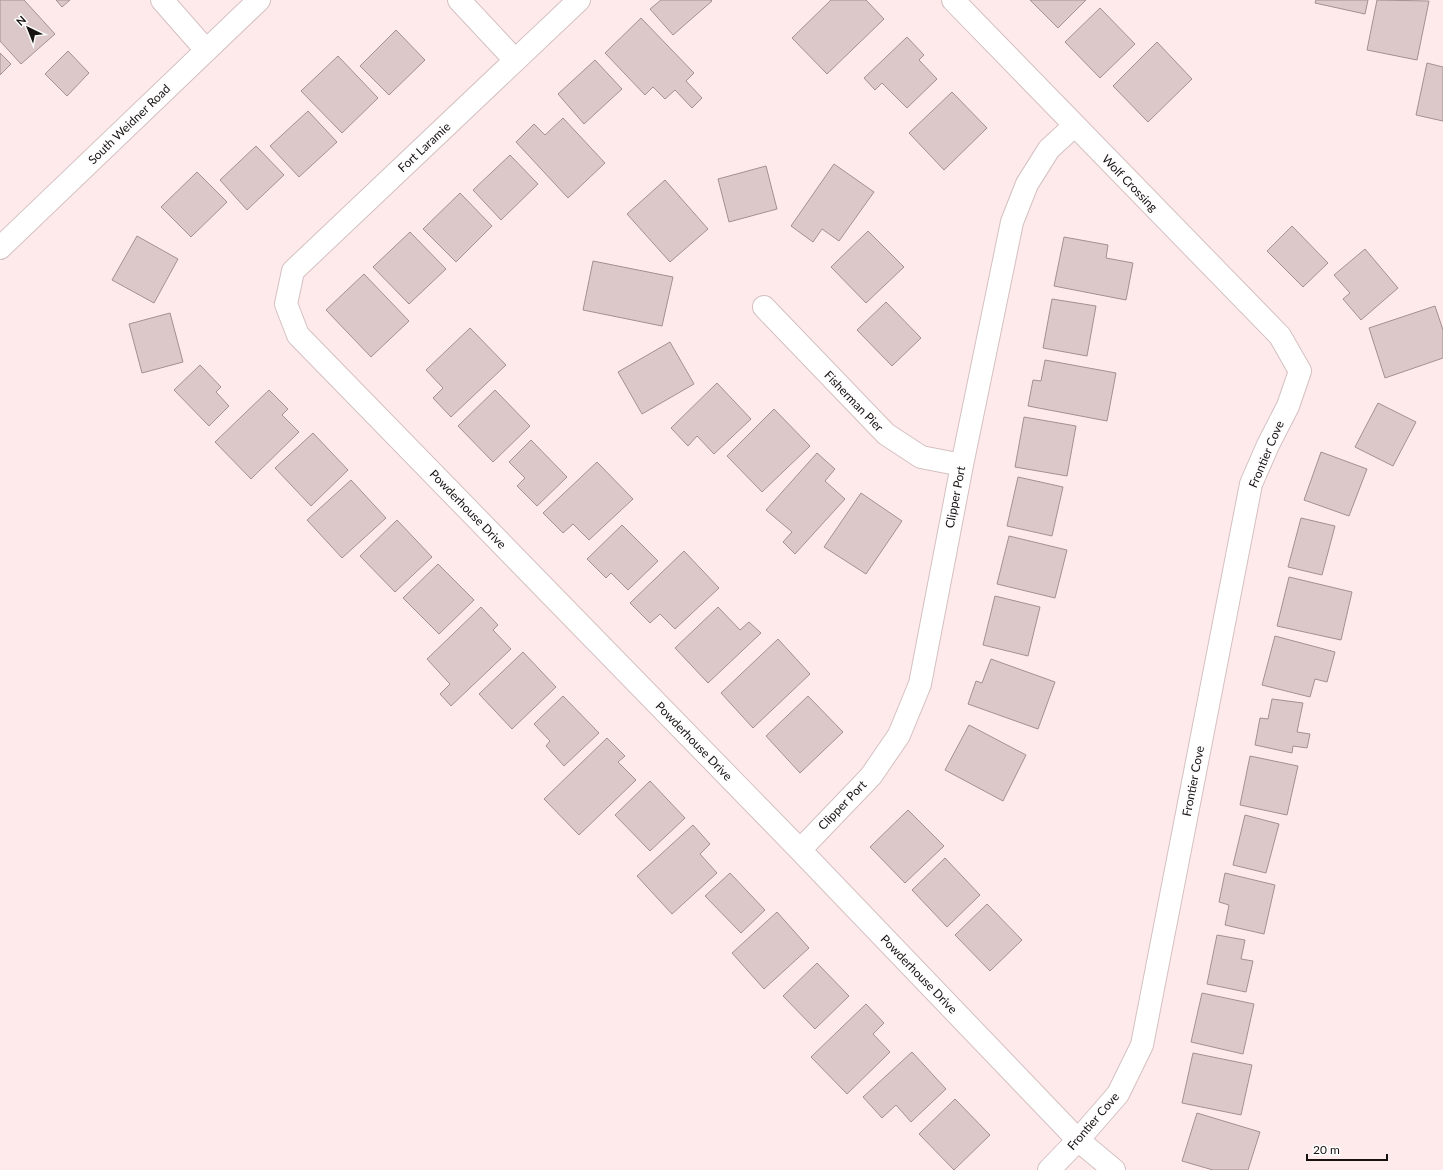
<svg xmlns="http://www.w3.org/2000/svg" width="1443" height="1170" font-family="Lato,sans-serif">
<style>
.building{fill:#dcc8c9;stroke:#a39091}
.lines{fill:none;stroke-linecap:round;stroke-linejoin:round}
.street-casing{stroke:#d4c0c1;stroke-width:24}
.secondary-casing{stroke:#d4c0c1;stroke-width:24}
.street{stroke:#fff;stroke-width:22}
.secondary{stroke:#fff;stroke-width:22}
.labels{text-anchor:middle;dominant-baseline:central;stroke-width:3.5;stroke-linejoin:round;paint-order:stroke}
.street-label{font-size:12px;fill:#171111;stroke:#fdfdfd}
</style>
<rect width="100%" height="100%" fill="#ffeaeb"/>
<path class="building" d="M0,0H24L55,34L21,64L0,41Z
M56,0H70L62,7Z
M661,0H711L712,1L673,35L650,9Z
M831,0H866L884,19L827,74L792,38Z
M1030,0H1086L1058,28Z
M1316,0H1368L1365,14L1315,3Z
M1377,0L1429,1L1417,60L1367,50Z
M1100,8L1135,44L1100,78L1065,42Z
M641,18L694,73L686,81L702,98L692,108L675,90L665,99L653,87L645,95L605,53Z
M396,30L425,60L389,95L360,66Z
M907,37L924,55L919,60L937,79L907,108L882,83L875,90L864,78Z
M1157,42L1192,79L1148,122L1113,86Z
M68,51L89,73L67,96L45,74Z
M0,53L11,64L0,75Z
M338,56L378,98L342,133L301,91Z
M595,60L622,89L584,124L558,94Z
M1427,63L1443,67V121L1416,115Z
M952,92L987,128L944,170L909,133Z
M308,111L337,142L299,177L270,146Z
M563,118L605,163L568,198L516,142L534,124L545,135Z
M256,146L284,175L247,210L220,180Z
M510,155L538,184L501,220L473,190Z
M834,164L874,192L839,241L822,229L813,242L791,226Z
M766,166L777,209L729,222L718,179Z
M197,172L227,202L191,237L161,207Z
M665,180L708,229L670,262L627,214Z
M460,193L492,226L456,262L423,229Z
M1292,226L1328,263L1303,287L1267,251Z
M868,231L904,267L866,303L831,267Z
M410,232L446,269L409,304L373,267Z
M137,236L178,259L154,303L112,280Z
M1064,237L1108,245L1106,258L1133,263L1126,300L1054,286Z
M1365,249L1398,288L1361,320L1343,299L1350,293L1334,275Z
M593,261L673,277L662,326L583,310Z
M364,274L409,321L371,357L326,310Z
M1052,299L1096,306L1087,356L1043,348Z
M886,302L921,338L892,366L857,330Z
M1435,306L1443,330V358L1385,378L1369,328Z
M170,313L183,362L142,373L129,324Z
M470,328L506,365L451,417L433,398L443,388L426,370Z
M670,342L694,384L642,414L618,372Z
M1045,360L1116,373L1107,421L1028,406L1033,380L1041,381Z
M200,365L221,387L216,392L229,406L209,426L174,390Z
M717,383L751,419L714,454L697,436L688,446L671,428Z
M269,390L288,409L282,415L299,432L251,479L215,442Z
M495,390L530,426L493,462L458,426Z
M1378,403L1416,422L1393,466L1355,447Z
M774,409L810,446L762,492L727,456Z
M1024,417L1076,426L1067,476L1015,467Z
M313,433L348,470L311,506L275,468Z
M531,440L567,477L537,506L517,486L525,478L509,462Z
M1321,452L1367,469L1349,516L1304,500Z
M817,453L835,469L825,481L845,499L795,554L783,542L792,532L766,510Z
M597,462L633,499L589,540L573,524L563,533L543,513Z
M1018,477L1063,487L1052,536L1007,526Z
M351,480L386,518L342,558L307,520Z
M861,493L902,521L866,574L824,547Z
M1301,518L1335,526L1322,575L1288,567Z
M397,520L432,557L395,592L360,556Z
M622,525L658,561L628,590L611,573L606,578L587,559Z
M1009,536L1067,550L1055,598L997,584Z
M684,551L719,588L675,629L660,614L650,623L630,603Z
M438,564L474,600L439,634L403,598Z
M1289,577L1352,592L1341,640L1277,626Z
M995,596L1040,607L1028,656L983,645Z
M481,607L498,625L493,630L511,649L451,706L440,694L450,684L427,659Z
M718,607L740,630L749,622L761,633L708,683L675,648Z
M1275,636L1335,652L1327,682L1315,679L1310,697L1262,685Z
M778,639L810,674L753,728L721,693Z
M523,652L556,687L512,729L479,694Z
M991,659L1055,682L1038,729L968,704L976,681L982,683Z
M563,696L599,733L564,766L546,746L550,741L534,724Z
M808,696L843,732L800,773L766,736Z
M1272,699L1303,703L1297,732L1310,734L1307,748L1293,746L1292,753L1255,745L1260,718L1268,719Z
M969,725L1026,755L1003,801L945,770Z
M607,738L625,756L618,762L636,780L579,835L544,799Z
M1250,756L1298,766L1287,815L1240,805Z
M650,781L685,818L650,851L615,815Z
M908,810L944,846L905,883L870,847Z
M1245,815L1279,824L1266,873L1233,865Z
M693,825L710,844L700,854L717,873L672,914L637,876Z
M945,858L980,895L947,927L912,890Z
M730,873L765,910L741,933L705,896Z
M1225,873L1275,885L1264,934L1225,925L1229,905L1219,902Z
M987,904L1022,940L990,971L955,935Z
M777,912L809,948L764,989L732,953Z
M1217,935L1245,940L1241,959L1253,961L1246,992L1207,984Z
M817,963L849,996L815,1029L783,996Z
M1202,993L1254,1004L1243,1054L1191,1042Z
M866,1004L884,1023L873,1034L890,1052L847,1094L811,1057Z
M912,1052L946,1089L911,1122L896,1105L882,1118L863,1097Z
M1193,1053L1252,1065L1241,1115L1182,1103Z
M955,1099L990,1135L954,1170L919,1134Z
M1197,1113L1260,1132L1248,1170H1213L1182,1161Z"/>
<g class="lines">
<defs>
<path id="street" d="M162,0L206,50
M459,0L515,60
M579,0L293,271L286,304L298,335L800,850L1078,1140L1114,1170
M953,0L1280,336L1300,371L1288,406L1268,445L1251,484L1142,1045L1118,1094L1078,1140L1049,1170
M764,307L886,434L921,457L962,465
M800,850L871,776L899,735L920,684L962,465L1012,222L1027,184L1049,149L1074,126"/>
<path id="secondary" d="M0,248L259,0"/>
</defs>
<use href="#street" class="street-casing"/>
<use href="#secondary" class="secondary-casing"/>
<use href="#street" class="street"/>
<use href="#secondary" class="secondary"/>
</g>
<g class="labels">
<g class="street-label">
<text transform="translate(129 124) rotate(-44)">South Weidner Road</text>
<text transform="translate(424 147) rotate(-43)">Fort Laramie</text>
<text transform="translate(1130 183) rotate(46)">Wolf Crossing</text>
<text transform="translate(854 401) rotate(46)">Fisherman Pier</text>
<text transform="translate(1266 454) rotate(-67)">Frontier Cove</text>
<text transform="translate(955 497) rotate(-79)">Clipper Port</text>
<text transform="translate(468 509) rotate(46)">Powderhouse Drive</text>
<text transform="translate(694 741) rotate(46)">Powderhouse Drive</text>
<text transform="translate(1193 781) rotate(-79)">Frontier Cove</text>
<text transform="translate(842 805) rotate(-46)">Clipper Port</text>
<text transform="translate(919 974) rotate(46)">Powderhouse Drive</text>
<text transform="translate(1093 1121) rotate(-49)">Frontier Cove</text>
</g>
</g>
<g transform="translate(28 28) rotate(317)" stroke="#fdfdfd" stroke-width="3" paint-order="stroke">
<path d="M0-3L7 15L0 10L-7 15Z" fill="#171111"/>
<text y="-6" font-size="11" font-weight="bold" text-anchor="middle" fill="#171111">N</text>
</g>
<path d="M1307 1154v6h80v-6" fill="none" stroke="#171111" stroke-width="2"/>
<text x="1313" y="1154" font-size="12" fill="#171111" stroke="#fdfdfd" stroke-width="3" paint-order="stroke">20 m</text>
</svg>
